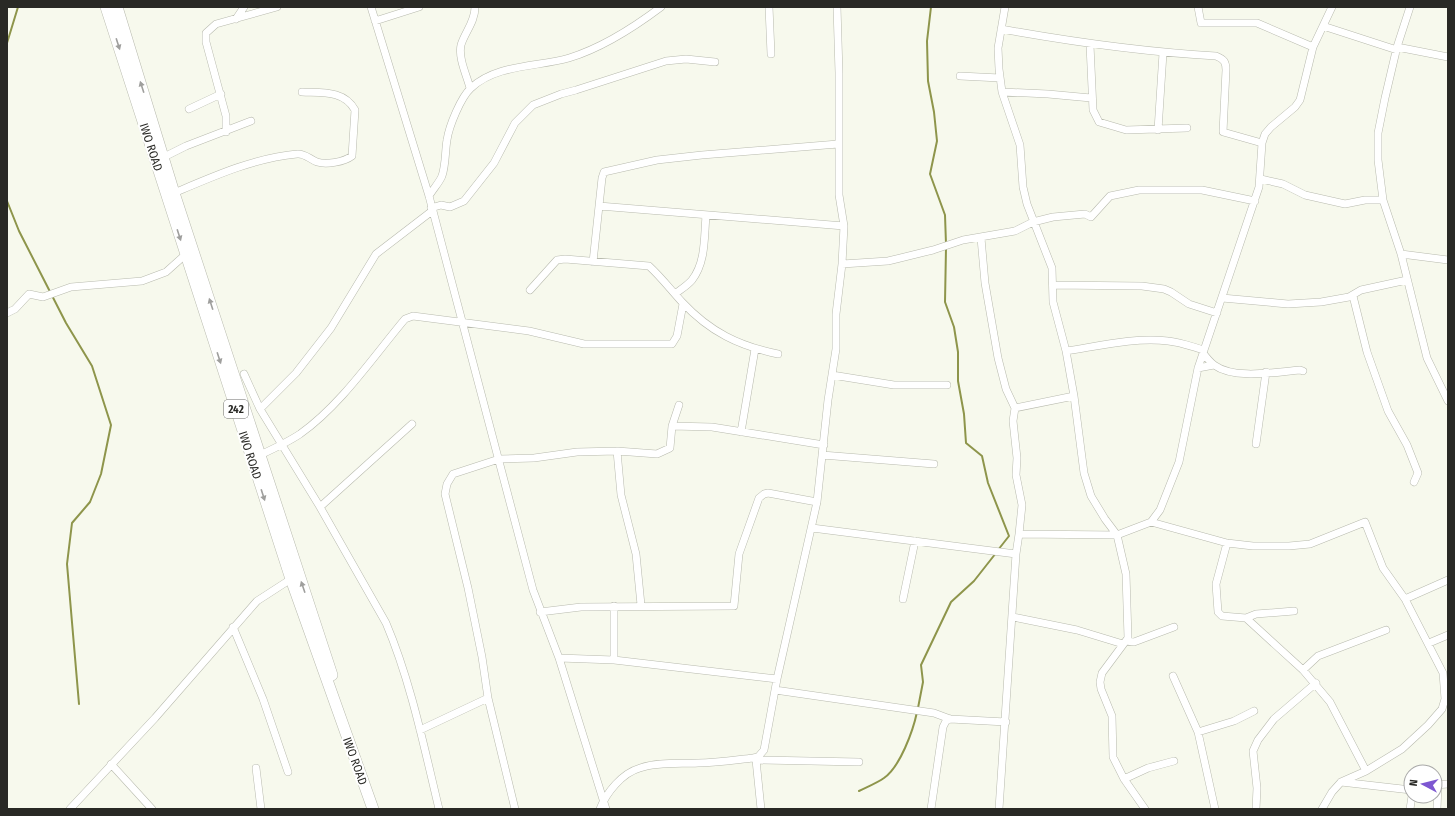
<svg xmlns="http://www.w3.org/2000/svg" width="1455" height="816" font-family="'Fira Sans Condensed',sans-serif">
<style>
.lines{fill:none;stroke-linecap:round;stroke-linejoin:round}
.stream{stroke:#8e954b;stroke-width:2}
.street-casing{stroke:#b8baae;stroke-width:8}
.primary-casing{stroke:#b8baae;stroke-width:12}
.street{stroke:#fff;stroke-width:7}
.primary{stroke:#fff;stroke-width:11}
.oneway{fill:#9f9f9d}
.labels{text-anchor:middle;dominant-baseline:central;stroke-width:4;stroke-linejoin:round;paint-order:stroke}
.shield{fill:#fff;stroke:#696966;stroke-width:1}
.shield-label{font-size:11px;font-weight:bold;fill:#292925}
.street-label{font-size:12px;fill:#292925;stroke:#fff}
</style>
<rect width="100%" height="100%" fill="#f7f9ed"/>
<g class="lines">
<path class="stream" d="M931,7L927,41L928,81L934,112L937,141L930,174L945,215L946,244
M7,43L18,7
M7,201L19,231L66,323L92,366L111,425L101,474L90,502L72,523L67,564L79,704
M946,248L945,302L954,327L958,352V381L964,414L966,443L982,456L988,483L1009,536L998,550
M918,708L923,682L921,665L951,602L974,581L996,553
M859,791C867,787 877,783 884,778C900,767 913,731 917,712"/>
<defs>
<path id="street" d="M371,7L429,196L533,590L559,658L606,809
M769,7L771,54
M1005,7L998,48L999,69L1002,92L1020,145L1023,187L1027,204L1052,268L1053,302L1066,351L1074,396L1084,473L1091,496L1105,519L1117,535L1126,574L1128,638L1102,673L1100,682L1101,689L1112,716L1113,757L1124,779L1145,809
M1198,7L1201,23H1257L1313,47
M1410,7L1397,47L1385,98L1378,133V160L1383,200L1401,254L1427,358L1448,401
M236,19L244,7
M375,21L419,7
M1323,26L1397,50
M1001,29C1073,42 1144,52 1216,56C1224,59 1226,62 1226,70L1223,132L1262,143
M1090,45L1093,110L1099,122L1126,130L1187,128
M1397,47L1448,57
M960,76L1000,78
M470,88C467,76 458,58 461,45C465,32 475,22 475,7
M1002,92L1048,94L1091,98
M189,109L221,94
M1158,130L1163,53
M226,132V116L206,42V33L216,24L277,7
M164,157L186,146L251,121
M1261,179L1283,184L1305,195L1345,204L1365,200H1383
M174,193C214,176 254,158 297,154C305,153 309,159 317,162C326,165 344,162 352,156L355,110C344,90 322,93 302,92
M429,196C433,189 439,183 442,176C446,164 445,151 447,140C449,126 461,97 471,88C496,64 538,67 569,58C602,48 633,28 661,7
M599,206L844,226
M431,208L441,205L450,207L464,201L494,163L515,123L533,105L561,94L576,90L666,61L686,59L715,62
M981,238L985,283L998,358L1006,389L1015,408L1013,421L1017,458L1016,475L1022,505L1019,534
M1401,254L1448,260
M593,262L602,178L604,172L657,160L702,155L838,144
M842,264L888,261L933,250L963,240L1015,231L1033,222L1053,217L1085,214L1091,217L1110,196L1139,190H1202L1255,201
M1054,285L1142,286L1164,289L1171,292L1189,304L1217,313
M530,290L557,260L565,259L649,266C661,277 671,290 682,302C710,332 739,346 778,354
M675,294C680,290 688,285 692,280C706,262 704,237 706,216
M1353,296L1367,352L1388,411L1407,445L1418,473L1414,482
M1222,298L1288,304L1321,302L1349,297L1361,290L1407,280
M7,313L15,309L29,294L43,297L71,287L142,281L166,272L185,255
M1066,351C1099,346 1135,337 1168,341C1180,342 1193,347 1204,350
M1203,353C1206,357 1210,362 1214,365C1235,380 1275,372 1300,370L1303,371
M1198,368L1214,365
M244,374L260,409L320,507L386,623C411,682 424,747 439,809
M832,375L894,385H947
M1015,408L1074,396
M260,409L296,373L331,328L376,254L432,211
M672,426L712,427L824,445
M741,432L755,349
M1256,444L1266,372
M617,451L621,495L636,554L641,605
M260,455C273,449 288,442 300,434C341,405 373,357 405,319L413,316L529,331L584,344H672L677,336L683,304
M822,455L934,464
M320,507L412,424
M1151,522L1227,543L1253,546H1289L1310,544L1365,522L1383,568L1405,599L1443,673L1445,699L1442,709L1428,725L1402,749L1366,771L1341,782L1332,792L1322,809
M812,528L1016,554L1019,534L1117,535L1151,522L1160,510L1179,462L1198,368L1259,187L1262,143L1265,134L1271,127L1295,107L1300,100L1313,47L1332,7
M1227,543L1216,584L1218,612L1222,616L1246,618L1303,670L1330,702L1366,771
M903,599L915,541
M1405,599L1448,580
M540,612L581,607L734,606L739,554L759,498L764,494L768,493L817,502
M1013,617L1077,630L1123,644
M1246,618L1256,614L1294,611
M233,627L263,699L288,772
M1126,641L1134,642L1174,627
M1429,643L1448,635
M559,658L614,660L777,679
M614,660V606
M1303,670L1318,656L1386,630
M1173,676L1198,732L1215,809
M775,690L934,713L950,719L1006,722
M420,730L488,698
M1198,732L1234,721L1254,711
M758,757L756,760L761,809
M756,760L859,762
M111,764L152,809
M256,768L261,809
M1124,779L1148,768L1174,761
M1341,782L1411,790
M1435,785L1448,784
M70,809L155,718L257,601L291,579
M515,809L488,698L482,657L468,588L445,494L447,484L453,474L499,459L534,458L577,452L617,451L657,454L670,448L672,426L679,405
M600,809C606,793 622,773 640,768C658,762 679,764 698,763C717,763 735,760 753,758L758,757L764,750L777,679L817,502L828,400L836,349V314L842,264L844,226L839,195V73L837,7
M931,809L943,727L946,721L950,719
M999,809L1016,554
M1256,809L1257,788L1253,751L1258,740L1274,719L1316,683
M1410,809L1412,796
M1437,809L1438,784"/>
<path id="primary" d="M106,7L291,579L373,809
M117,7L174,193L332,675"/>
</defs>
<use href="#street" class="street-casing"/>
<use href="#primary" class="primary-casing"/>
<use href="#street" class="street"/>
<use href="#primary" class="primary"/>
</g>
<defs><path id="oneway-solid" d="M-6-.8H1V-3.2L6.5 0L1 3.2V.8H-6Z"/></defs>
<g class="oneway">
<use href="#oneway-solid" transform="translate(118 44) rotate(72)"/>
<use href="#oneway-solid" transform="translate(142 87) rotate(-108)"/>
<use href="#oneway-solid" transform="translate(179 235) rotate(72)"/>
<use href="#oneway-solid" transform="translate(211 304) rotate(-108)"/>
<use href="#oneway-solid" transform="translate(219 358) rotate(72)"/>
<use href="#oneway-solid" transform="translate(263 495) rotate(72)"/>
<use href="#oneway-solid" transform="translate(303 587) rotate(-109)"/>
</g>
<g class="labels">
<rect class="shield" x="224" y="400" width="24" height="18" rx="3"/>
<g class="shield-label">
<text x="236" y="409">242</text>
</g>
<g class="street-label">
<text transform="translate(151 147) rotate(72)">IWO ROAD</text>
<text transform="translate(250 455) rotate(72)">IWO ROAD</text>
<text transform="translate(355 761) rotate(70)">IWO ROAD</text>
</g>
</g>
<rect width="1455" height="816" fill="none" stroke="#292925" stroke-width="16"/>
<g transform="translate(1423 784) rotate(277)"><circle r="19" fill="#ffffff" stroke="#a9a9a8"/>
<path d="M0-3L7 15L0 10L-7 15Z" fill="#7d57d1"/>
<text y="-6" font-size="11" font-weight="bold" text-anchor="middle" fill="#292925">N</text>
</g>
</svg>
